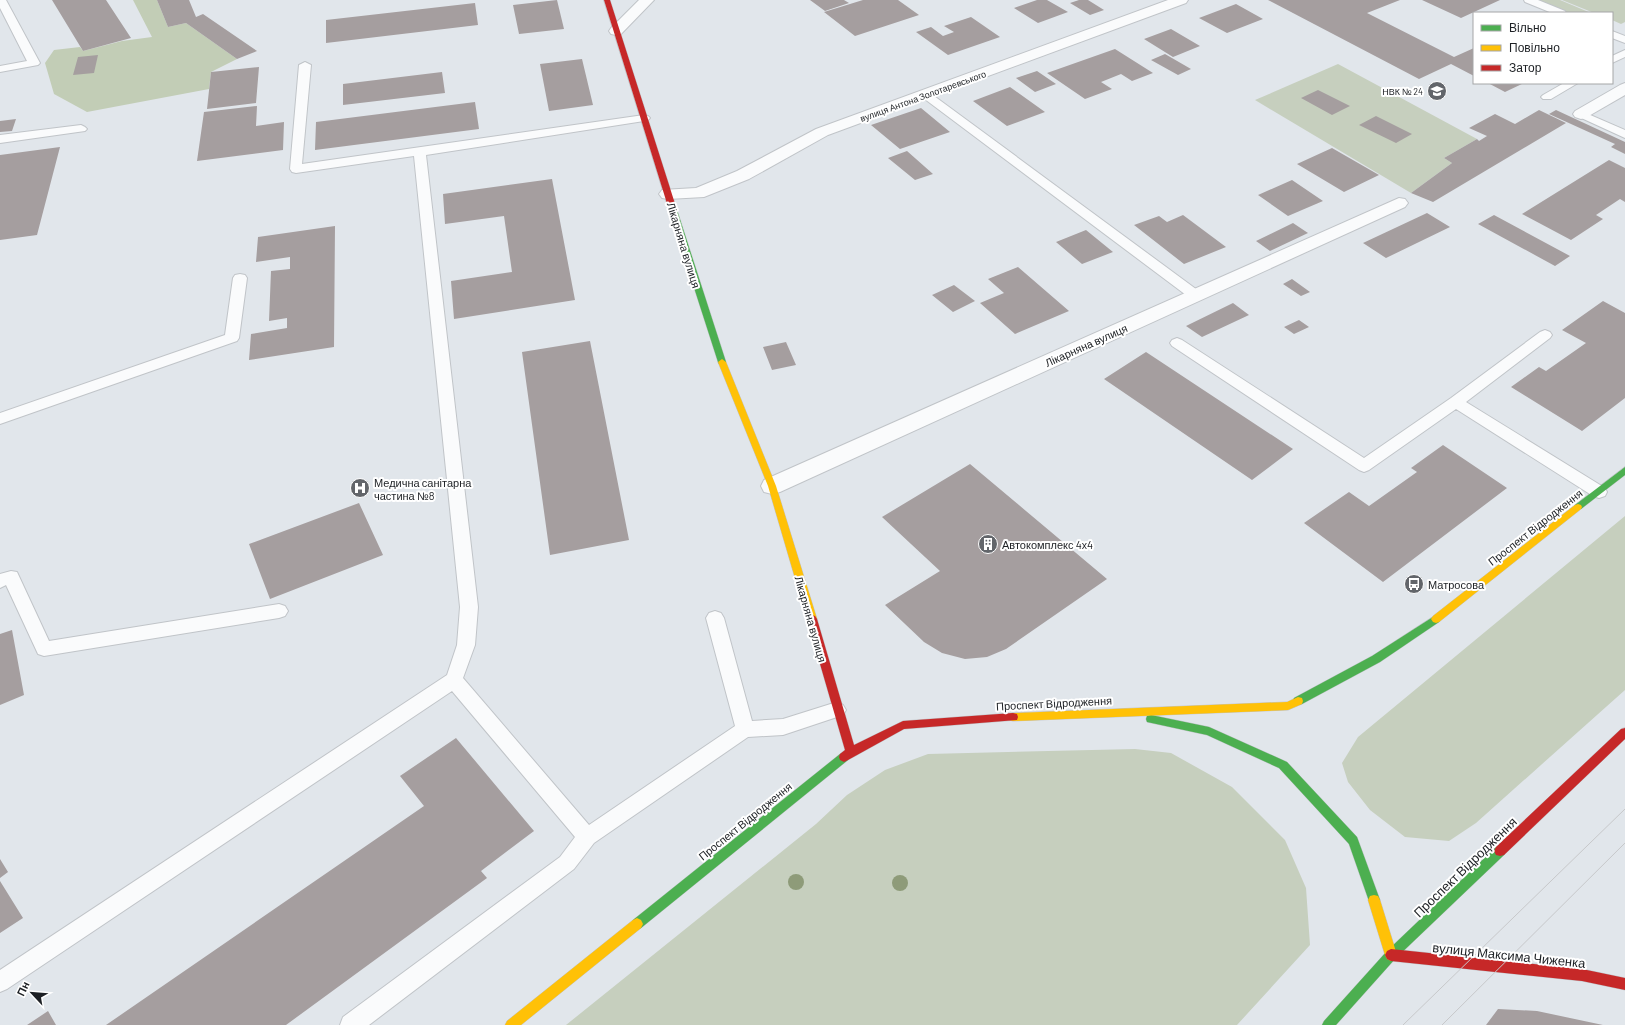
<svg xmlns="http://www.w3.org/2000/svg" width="1625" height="1025" font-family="Barlow,sans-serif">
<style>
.green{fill:#c6cfbe}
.forest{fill:#c2cdb6}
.building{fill:#a59e9f}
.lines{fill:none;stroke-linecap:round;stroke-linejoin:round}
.lane-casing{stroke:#c0c4c8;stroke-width:2}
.street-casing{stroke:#c0c4c8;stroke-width:2}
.fast-casing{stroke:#c0c4c8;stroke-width:1}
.slow-casing{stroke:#c0c4c8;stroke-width:1}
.jam-casing{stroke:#c0c4c8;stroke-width:1}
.lane{fill:#fafbfc;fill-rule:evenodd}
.street{fill:#fafbfc;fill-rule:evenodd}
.fast{fill:#4caf50;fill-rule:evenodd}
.slow{fill:#ffc107;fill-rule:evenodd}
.jam{fill:#c62828;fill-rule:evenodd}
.tram{stroke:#c7c8ca;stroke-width:1}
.tree{fill:#8e9b79}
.labels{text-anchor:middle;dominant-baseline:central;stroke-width:4;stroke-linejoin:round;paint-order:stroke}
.far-poi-label{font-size:9px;fill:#1d2024;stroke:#fff;text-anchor:end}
.far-street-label{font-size:9px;fill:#1d2024;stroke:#fff}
.street-label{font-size:11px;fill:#1d2024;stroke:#fff}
.poi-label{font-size:11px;fill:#1d2024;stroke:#fff;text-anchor:start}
.near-street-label{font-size:13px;fill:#1d2024;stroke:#fff}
</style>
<rect width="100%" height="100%" fill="#e1e6eb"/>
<path class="green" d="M1534,0H1560L1591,13H1565Z
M1562,0H1625V22L1621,24L1612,20V13H1594Z
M1338,64L1477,139L1444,158L1452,163L1411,193L1255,100Z
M1625,516V690L1476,823L1449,841L1405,837L1370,810L1348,782L1342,763L1358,737Z
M1135,749L1171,753L1232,787L1285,840L1306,888L1310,945L1237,1025H566L816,824L847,795L885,770L928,754Z"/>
<path class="forest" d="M133,0H157L168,27L186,23L237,59L211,72L209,89L87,112L54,94L45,63L54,50L80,47L83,51L122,41L152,37Z"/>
<path class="building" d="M52,0H106L131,38L83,51Z
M157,0H189L196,17L203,14L257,51L237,59L186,23L168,27Z
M557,0L564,29L519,34L513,5Z
M810,0H844L849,3L825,11Z
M863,0H898L919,15L855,36L824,12Z
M1037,0H1047L1068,12L1038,23L1014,8Z
M1079,0H1088L1104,10L1090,15L1070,3Z
M1268,0H1400L1367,13L1454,57L1474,48V76L1451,64L1419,79Z
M1422,0H1500L1461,18Z
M475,3L478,25L326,43V20Z
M1236,4L1263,19L1227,33L1199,18Z
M971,17L1000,37L948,55L916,32L931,27L943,36L954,32L944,26Z
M1171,29L1200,46L1173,57L1144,39Z
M1115,49L1153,73L1132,81L1121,74L1101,82L1112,89L1085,99L1047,73Z
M1165,54L1191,69L1178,75L1151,60Z
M98,55L94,73L73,75L78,57Z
M582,59L593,105L549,111L540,64Z
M259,67L256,103L207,109L211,72Z
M1037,71L1056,84L1035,92L1016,78Z
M442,72L445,93L343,105V84Z
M1488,83H1524L1505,92Z
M1010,87L1045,112L1007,126L973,101Z
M1318,90L1350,106L1332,115L1301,98Z
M475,102L479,129L315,150L316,122Z
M257,106L256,126L284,122L283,150L197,161L204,112Z
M921,108L950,132L900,149L871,125Z
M1539,110L1566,123L1433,202L1411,193L1452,163L1444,158L1477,139L1479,141L1487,136L1469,128L1495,114L1515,124Z
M1556,110L1625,142V154L1611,147L1615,144L1549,114Z
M1376,116L1412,134L1396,143L1359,125Z
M16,119L12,131L0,132V121Z
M60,147L37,235L0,240V155Z
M1332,148L1379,175L1344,192L1297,164Z
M907,151L933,174L915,180L888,158Z
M1609,160L1625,168V202L1620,199L1596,215L1603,219L1571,240L1522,214Z
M552,179L575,300L454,319L451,281L512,272L504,216L445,224L443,194Z
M1292,180L1323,201L1288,216L1258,195Z
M1427,213L1450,227L1386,258L1363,243Z
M1183,215L1226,247L1184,264L1134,225L1159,216L1167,222Z
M1494,215L1570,256L1555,266L1478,224Z
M1293,223L1308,233L1270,251L1256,241Z
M335,226L334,347L249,360L251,334L287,328V318L269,321L271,271L290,269V257L256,262L258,237Z
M1086,230L1113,252L1082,264L1056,242Z
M1018,267L1069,311L1015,334L980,303L1004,293L988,279Z
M1292,279L1310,292L1301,296L1283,284Z
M954,285L975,301L953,312L932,295Z
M1603,301L1625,313V398L1582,431L1511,387L1539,367L1546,371L1586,343L1562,330Z
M1233,303L1249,315L1202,337L1186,326Z
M1299,320L1309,327L1294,334L1284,327Z
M590,341L629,540L550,555L522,352Z
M786,342L796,365L772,370L763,347Z
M1146,352L1293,449L1252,480L1104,379Z
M1443,445L1507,488L1383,582L1304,523L1349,492L1369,506L1417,472L1411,468Z
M970,464L1107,579L1006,649L987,657L965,659L942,653L924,642L885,605L940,571L882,517Z
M359,503L383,555L270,599L249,544Z
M12,630L24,695L0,705V634Z
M456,738L534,831L481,871L487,878L286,1025H106L424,806L400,776Z
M0,859L8,872L0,878Z
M0,881L23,918L0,933Z
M1498,1009L1537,1011L1603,1025H1486Z
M48,1011L56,1025H27Z"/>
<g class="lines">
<defs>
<path id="lane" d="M0,0H6L40,63L38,65L0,72V66L27,61L0,8Z
M1524,0H1538L1565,11L1566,13H1552L1525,2Z
M1612,31L1625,36V43L1612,38Z
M1625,50V57L1612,63V56Z
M305,62L311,65L302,164L644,115L648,116L650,118L648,120L644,121L426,155L478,607L475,645L463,678L589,825L735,726L706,618L709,613L715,611L721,613L724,618L752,721L783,719L837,702L843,705L846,710L843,715L783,735L748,737L594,843L574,869L369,1025H340L343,1017L560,857L575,837L452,691L7,989L0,992V970L447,675L457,645L460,607L414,156L296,173L292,172L290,169L299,65Z
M1564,83H1578L1551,99H1543L1541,97L1543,95Z
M926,92L930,93L1200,292L1202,295L1200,298L1195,299L1190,298L922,97L920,95L922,93Z
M1581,111L1625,130V138L1577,116L1575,114L1577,112Z
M81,125L85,127L87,129L85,131L0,143V135Z
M240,274L245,275L247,278L239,338L237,341L0,424V413L225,335L233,278L235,275Z
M1545,330L1550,332L1552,335L1550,338L1466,402L1605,488L1607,492L1605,496L1599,498L1593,496L1456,409L1369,470L1364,472L1359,470L1172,346L1170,343L1172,340L1177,338L1182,340L1364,458L1451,398L1540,332Z
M11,571L17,572L49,641L279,604L285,606L288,611L285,616L279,618L44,656L38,654L6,585L0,588V574Z"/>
<path id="street" d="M639,0H654L621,34L616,35L611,34L609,31L611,28Z
M1168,0H1188L1186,3L828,135L749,179L704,197L668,199L662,198L659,194L662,190L696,188L737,171L816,129Z
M1625,83V95L1587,117L1581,119L1575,117L1573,114L1575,111L1620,85Z
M1399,198L1405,199L1408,203L1405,207L780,492L772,494L764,492L761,486L764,480Z"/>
<path id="fast" d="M670,208H673L677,210L726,362L725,364H719L718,362L669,210Z
M1625,467V475L1581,509H1575L1574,507L1575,505Z
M1436,615L1439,616L1441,619L1439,622L1380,662L1302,704L1298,705L1294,704L1293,701L1294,698L1372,656Z
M1151,715L1209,727L1287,762L1357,837L1380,900L1378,904L1374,905L1370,904L1349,844L1279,768L1207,735L1147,722L1146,719L1147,716Z
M844,752L848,754L849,757L848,760L641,928L637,930L633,928L631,924L633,920L840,754Z
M1500,846L1504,847L1506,851L1504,855L1395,959L1336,1025H1322L1324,1021L1387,951L1496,847Z"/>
<path id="slow" d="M722,359L726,362L776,486L817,619L815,622L812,623L809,622L807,619L768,486L718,362Z
M1578,504L1581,505L1582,507L1581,509L1439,622L1436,623L1433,622L1431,619L1433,616L1575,505Z
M1298,697L1302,698L1303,701L1302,704L1288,710L1013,721L1009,720L1008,717L1009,714L1013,713L1287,702Z
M1374,895L1378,896L1380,900L1397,955L1395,959L1391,961L1387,959L1385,955L1368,900L1370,896Z
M637,918L641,920L643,924L641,928L521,1025H505L507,1021L633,920Z"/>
<path id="jam" d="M604,0H610L677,210L676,212H673L669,210Z
M812,615L815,616L817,619L854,745L903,721L1013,713L1017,714L1018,717L1017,720L904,729L848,760L844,762L840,760L839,757L840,754L845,750L807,619L809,616Z
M1625,728V739L1504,855L1500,856L1496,855L1494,851L1496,847L1621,729Z
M1391,949L1582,969L1625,978V990L1582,981L1391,961L1387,959L1385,955L1387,951Z"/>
</defs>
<use href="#lane" class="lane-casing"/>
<use href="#street" class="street-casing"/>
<use href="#fast" class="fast-casing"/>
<use href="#slow" class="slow-casing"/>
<use href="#jam" class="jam-casing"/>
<use href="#lane" class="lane"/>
<use href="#street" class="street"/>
<use href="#fast" class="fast"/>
<use href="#slow" class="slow"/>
<use href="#jam" class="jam"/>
<path class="tram" d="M1403,1025L1625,809
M1442,1025L1625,843"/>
</g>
<g class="tree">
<circle cx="796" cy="882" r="8"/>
<circle cx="900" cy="883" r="8"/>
</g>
<defs>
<symbol id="school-disc" viewBox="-11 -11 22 22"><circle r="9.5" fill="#62656a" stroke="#fff"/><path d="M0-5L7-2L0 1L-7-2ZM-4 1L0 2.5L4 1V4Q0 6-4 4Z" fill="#fff"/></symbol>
<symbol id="hospital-disc" viewBox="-11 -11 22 22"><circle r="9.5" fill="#62656a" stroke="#fff"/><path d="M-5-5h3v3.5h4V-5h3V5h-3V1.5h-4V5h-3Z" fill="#fff"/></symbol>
<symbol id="building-disc" viewBox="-11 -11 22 22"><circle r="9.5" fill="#62656a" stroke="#fff"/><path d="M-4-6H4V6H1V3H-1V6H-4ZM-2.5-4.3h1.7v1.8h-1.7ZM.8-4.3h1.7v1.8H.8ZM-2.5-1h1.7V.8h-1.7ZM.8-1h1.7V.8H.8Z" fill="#fff"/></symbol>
<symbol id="bus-disc" viewBox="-11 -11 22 22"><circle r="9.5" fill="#62656a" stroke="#fff"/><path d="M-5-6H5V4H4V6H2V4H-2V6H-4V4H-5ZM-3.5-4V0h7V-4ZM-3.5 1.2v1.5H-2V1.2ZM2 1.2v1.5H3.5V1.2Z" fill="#fff"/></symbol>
</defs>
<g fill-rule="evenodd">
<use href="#school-disc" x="1426" y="80" width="22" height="22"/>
<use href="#hospital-disc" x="349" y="477" width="22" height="22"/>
<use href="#building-disc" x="977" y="533" width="22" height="22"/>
<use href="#bus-disc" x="1403" y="573" width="22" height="22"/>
</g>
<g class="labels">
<g class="far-poi-label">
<text x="1423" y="91">НВК № 24</text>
</g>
<g class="far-street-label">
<text transform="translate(923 96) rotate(-20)">вулиця Антона Золотаревського</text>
</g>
<g class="street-label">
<text transform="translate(684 245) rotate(73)">Лікарняна вулиця</text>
<text transform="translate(1086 345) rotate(-24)">Лікарняна вулиця</text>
<text transform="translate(1535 527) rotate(-38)">Проспект Відродження</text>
<text transform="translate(811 619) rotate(74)">Лікарняна вулиця</text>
<text transform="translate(1054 703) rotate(-3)">Проспект Відродження</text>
<text transform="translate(745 821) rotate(-39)">Проспект Відродження</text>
</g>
<g class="poi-label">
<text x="374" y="482">Медична санітарна<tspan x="374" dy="13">частина №8</tspan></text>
<text x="1002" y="544">Автокомплекс 4x4</text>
<text x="1428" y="584">Матросова</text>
</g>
<g class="near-street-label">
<text transform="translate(1465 867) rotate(-44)">Проспект Відродження</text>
<text transform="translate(1509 955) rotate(6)">вулиця Максима Чиженка</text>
</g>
</g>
<rect x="1473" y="12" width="140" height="72" fill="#ffffff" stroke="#a5a6a7"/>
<rect x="1481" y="25" width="20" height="6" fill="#4caf50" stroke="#a5a6a7"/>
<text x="1509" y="32" font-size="12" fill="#1d2024">Вільно</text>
<rect x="1481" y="45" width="20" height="6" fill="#ffc107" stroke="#a5a6a7"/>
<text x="1509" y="52" font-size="12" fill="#1d2024">Повільно</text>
<rect x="1481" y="65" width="20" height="6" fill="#c62828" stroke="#a5a6a7"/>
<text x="1509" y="72" font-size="12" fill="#1d2024">Затор</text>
<g transform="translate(32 993) rotate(296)" stroke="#ffffff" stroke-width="3" paint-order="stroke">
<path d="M0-3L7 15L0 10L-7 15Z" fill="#1d2024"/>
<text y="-6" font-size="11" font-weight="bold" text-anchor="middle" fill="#1d2024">Пн</text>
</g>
</svg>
